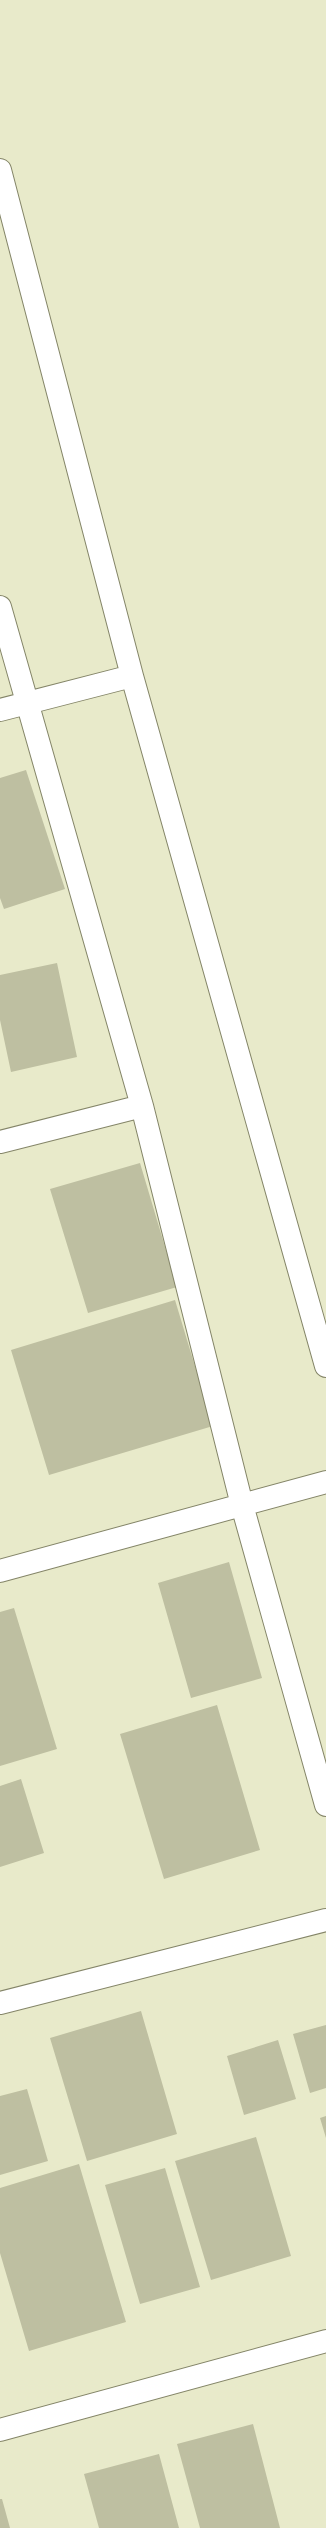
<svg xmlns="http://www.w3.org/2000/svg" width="326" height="2528" font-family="'DM Sans',sans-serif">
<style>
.building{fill:#bebfa1}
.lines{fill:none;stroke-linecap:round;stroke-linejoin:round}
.street-casing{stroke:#848568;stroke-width:24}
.street{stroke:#fff;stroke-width:22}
</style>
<rect width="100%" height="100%" fill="#e8eaca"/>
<path class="building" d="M26,770L65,889L4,909L0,898V778Z
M57,963L77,1057L11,1072L0,1020V975Z
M140,1163L177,1287L88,1313L50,1189Z
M175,1300L213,1426L49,1475L11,1350Z
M229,1562L262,1678L191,1698L158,1583Z
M14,1608L57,1749L0,1766V1612Z
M217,1705L260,1850L164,1879L120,1734Z
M21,1779L44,1853L0,1867V1786Z
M141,2011L177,2134L87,2161L50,2038Z
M326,2025V2088L310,2093L293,2034Z
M278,2040L296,2099L244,2115L227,2056Z
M27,2089L48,2161L0,2175V2096Z
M326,2116V2138L320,2118Z
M256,2137L291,2256L211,2280L175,2161Z
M79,2164L126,2322L29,2351L0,2253V2188Z
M165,2168L200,2287L140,2304L105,2185Z
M253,2424L280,2528H200L177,2444Z
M159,2454L179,2528H99L84,2474Z
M0,2499H2L10,2528H0Z"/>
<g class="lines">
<defs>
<path id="street" d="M0,170L132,676L326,1366
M0,607L142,1106L242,1505L326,1805
M0,710L132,676
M0,1142L142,1106
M0,1571L326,1482
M0,2003L326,1920
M0,2430L326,2341"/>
</defs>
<use href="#street" class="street-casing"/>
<use href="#street" class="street"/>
</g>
</svg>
